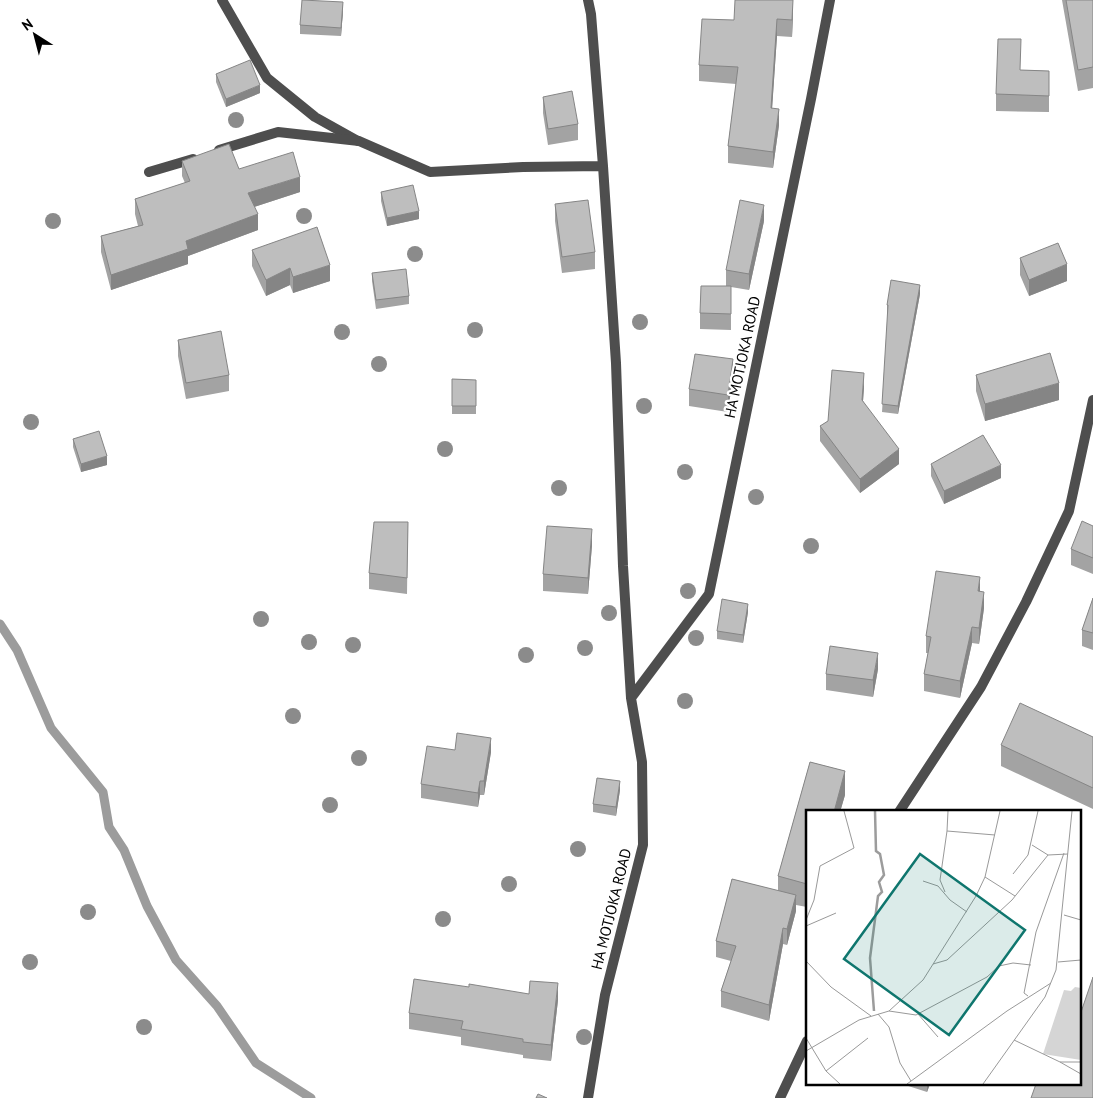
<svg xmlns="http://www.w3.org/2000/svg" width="1093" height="1098" font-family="'PT Sans',sans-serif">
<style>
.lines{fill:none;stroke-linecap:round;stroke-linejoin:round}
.stream{stroke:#9c9c9c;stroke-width:9}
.service{stroke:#4e4e4e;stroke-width:10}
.minor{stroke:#4e4e4e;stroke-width:10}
.tree{fill:#8b8b8b}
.wall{fill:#a3a3a3}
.shaded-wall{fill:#858585}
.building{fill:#bebebe;stroke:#858585}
.labels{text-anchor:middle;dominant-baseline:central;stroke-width:4.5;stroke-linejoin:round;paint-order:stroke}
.street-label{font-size:15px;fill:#000;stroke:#fff}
.inset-river{fill:none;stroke:#9c9c9c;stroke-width:2.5}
.inset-road{fill:none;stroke:#999;stroke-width:1}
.view{fill:#0f766e;fill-opacity:0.15;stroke:#0f766e;stroke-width:2.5}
.inset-edge{fill:none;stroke:#000;stroke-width:2.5}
</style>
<rect width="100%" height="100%" fill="#fff"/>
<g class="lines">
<path class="stream" d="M0,624L17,650L51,728L103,792L109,827L124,850L147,906L176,960L217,1006L256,1063L311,1098"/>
<path class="service" d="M222,0L267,78L315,117L358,141
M899,812L981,687L1026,602L1069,511L1093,400
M780,1098L807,1041"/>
<path class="minor" d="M219,150L278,132L359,141L430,172L523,167L603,166
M149,172L193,159
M631,698L709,594L811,99L830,0
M588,1098L605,995L643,845L642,762L631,698L623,566L616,363L603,166L591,14L588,0"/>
</g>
<g class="tree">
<circle cx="236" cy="120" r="8"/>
<circle cx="304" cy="216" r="8"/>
<circle cx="53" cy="221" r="8"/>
<circle cx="415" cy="254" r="8"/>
<circle cx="640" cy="322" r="8"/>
<circle cx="475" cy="330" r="8"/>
<circle cx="342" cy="332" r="8"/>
<circle cx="379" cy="364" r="8"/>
<circle cx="644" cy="406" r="8"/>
<circle cx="31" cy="422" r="8"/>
<circle cx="445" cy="449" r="8"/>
<circle cx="685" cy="472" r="8"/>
<circle cx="559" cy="488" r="8"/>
<circle cx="756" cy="497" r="8"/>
<circle cx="811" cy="546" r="8"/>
<circle cx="688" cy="591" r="8"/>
<circle cx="609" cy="613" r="8"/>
<circle cx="261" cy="619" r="8"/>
<circle cx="696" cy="638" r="8"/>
<circle cx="309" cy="642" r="8"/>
<circle cx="353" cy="645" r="8"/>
<circle cx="585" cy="648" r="8"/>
<circle cx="526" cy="655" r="8"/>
<circle cx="685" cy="701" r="8"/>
<circle cx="293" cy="716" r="8"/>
<circle cx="359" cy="758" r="8"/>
<circle cx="330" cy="805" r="8"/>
<circle cx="578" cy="849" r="8"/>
<circle cx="509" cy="884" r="8"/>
<circle cx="88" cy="912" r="8"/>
<circle cx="443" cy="919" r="8"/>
<circle cx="30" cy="962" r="8"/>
<circle cx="144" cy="1027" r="8"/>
<circle cx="584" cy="1037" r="8"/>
</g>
<path class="wall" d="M1062,0H1093V88L1078,91Z
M343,11L341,36L300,34V25Z
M793,13L792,37L777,36L772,108L779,125L773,168L728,163V146L736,84L699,81V65L734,20Z
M1020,70L1049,71V112L996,111V94Z
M216,74L260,93L226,107L216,82Z
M543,97L578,124V140L548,145L543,113Z
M182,161L239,169L300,192L254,207L258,230L188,256V264L111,290L101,252V236L138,226L135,214V199L185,183L182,176Z
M381,192L419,219L387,226L381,201Z
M555,204L595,252V269L562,273L555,221Z
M764,221L749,290L731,287V330L700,329V313L726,286V270Z
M252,250L330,281L293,293L290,285L266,296L252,266Z
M1020,258L1067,281L1029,296L1020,275Z
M372,273L409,296V304L376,309L372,281Z
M920,294L898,414L882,412L888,313H887V305Z
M178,340L229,375V391L186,399L178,356Z
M976,375L1059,400L985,421L976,391Z
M733,376L728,412L689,406V389Z
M452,379L476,380V414H452Z
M864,387L863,401L899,464L860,493L820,441V426L828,421Z
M73,439L107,465L81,472L73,447Z
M931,464L1001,478L944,504L931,476Z
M408,522L407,594L369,589V573Z
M1093,526V574L1071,565V549Z
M592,545L588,594L543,591V574Z
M980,591L984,608L979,644L972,643L960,698L924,691V674L928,653H926V636Z
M1093,598V650L1082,646V630Z
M748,612L743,643L717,639V631Z
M878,669L873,697L826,690V674Z
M1093,737V809L1001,766V745Z
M455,750L491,752L484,795H480L478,807L421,798V784Z
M810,762L845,771V795L840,812H807V907L796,905V911L787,945L783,944L769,1021L721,1007V991L731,961L716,957V941L732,879L778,891V876Z
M620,790L616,816L593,812V804Z
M558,1000L551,1061L523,1058V1055L461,1045V1037L409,1029V1013Z
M902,1084H930L927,1092Z"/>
<path class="shaded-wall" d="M793,0V13L792,37V20Z
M343,2V11L341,36V28Z
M777,19V36L771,125V108Z
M260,85V93L226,107V99Z
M779,109V125L773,168V152Z
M300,177V192L248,209V193Z
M764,205V221L749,290V274Z
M419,211V219L387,226V218Z
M258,214V230L188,256V264L111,290V275L186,241Z
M1067,264V281L1029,296V280Z
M330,265V281L293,293V277Z
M290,268V285L266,296V280Z
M920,285V294L898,414V406Z
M733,359V376L728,412V395Z
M864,373V387L862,415V400Z
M1059,383V400L985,421V404Z
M899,449V464L860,493V479Z
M107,456V465L81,472V464Z
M1001,465V478L944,504V491Z
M592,529V545L588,594V578Z
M980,577V593L978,591Z
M984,592V608L979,644V628Z
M748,604V612L743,643V635Z
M972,627V643L960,698V681Z
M878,653V669L873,697V680Z
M491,738V752L484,795V781Z
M845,771V795L840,812H834Z
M480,781V795L478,807V793Z
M620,781V790L616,816V807Z
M796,895V911L787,945V929Z
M783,928V944L769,1021V1005Z
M558,983V1000L551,1061V1045Z
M927,1084H930L927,1092Z"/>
<path class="building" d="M302,0L343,2L341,28L300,25Z
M735,0H793L792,20L777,19L771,108L779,109L773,152L728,146L738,67L699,65L702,19L734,20Z
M1066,0H1093V67L1078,70Z
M998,39H1021L1020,70L1049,71V96L996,94Z
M250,60L260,85L226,99L216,74Z
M572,91L578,124L548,129L543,97Z
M229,144L239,169L293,152L300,177L248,193L258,214L186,241L188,249L111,275L101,236L143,225L135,199L190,181L182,161Z
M413,185L419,211L387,218L381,192Z
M588,200L595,252L562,257L555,204Z
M740,200L764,205L749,274L726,270Z
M317,227L330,265L293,277L290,268L266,280L252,250Z
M1058,243L1067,264L1029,280L1020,258Z
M406,269L409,296L376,300L372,273Z
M891,280L920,285L898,406L882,404L888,305H887Z
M701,286H731V314L700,313Z
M221,331L229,375L186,383L178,340Z
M1050,353L1059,383L985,404L976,375Z
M695,354L733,359L728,395L689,389Z
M832,370L864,373L862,400L899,449L860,479L820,426L828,421Z
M452,379L476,380V406H452Z
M99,431L107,456L81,464L73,439Z
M983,435L1001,465L944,491L931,464Z
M1082,521L1093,526V558L1071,549Z
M374,522H408L407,578L369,573Z
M547,526L592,529L588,578L543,574Z
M936,571L980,577L978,591L984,592L979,628L972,627L960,681L924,674L931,637L926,636Z
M1093,598V633L1082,630Z
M722,599L748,604L743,635L717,631Z
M830,646L878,653L873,680L826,674Z
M1020,703L1093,737V788L1001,745Z
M457,733L491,738L484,781H480L478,793L421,784L427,746L455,750Z
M810,762L845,771L834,812H807V884L778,876Z
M597,778L620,781L616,807L593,804Z
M732,879L796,895L787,929L783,928L769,1005L721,991L736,946L716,941Z
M1093,977V1098H1031L1036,1084H1079V1018Z
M414,979L469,987V984L529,994L530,981L558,983L551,1045L523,1042V1039L461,1029L463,1021L409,1013Z
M538,1094L547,1098H536Z"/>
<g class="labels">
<g class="street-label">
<text transform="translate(742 357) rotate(-78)">HA MOTJOKA ROAD</text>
<text transform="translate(611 909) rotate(-76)">HA MOTJOKA ROAD</text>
</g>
</g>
<g transform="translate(806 810)">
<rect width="275" height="275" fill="#fff"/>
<path d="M269,177L275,178V250L237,244L258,180L265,181Z" fill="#d5d5d5"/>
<path class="inset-river" d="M68,201L64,148L72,86L76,82L73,72L78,65L74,44L70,41L69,1"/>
<path class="inset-road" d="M141,21L142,1M226,35L242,45M207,64L222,45L232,1M179,67L209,86M117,71L132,76L144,90L161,102M139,82L134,70L141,21L189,25M258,105L275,110M0,110L8,90L14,56L48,38L38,1M0,116L30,103M0,151L25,177L65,206M252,152L275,150M127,154L141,150L206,90L242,45L262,44M222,186L218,183L230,122L258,43M83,201L110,205L181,167L193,156L207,153L225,155M72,204L83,217L94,253L105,271M112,204L132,227M0,228L20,261L34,274M208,230L254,252H275M0,241L53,210L83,201L117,170L170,86L179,67L194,1M254,252L275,264M20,261L62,228M101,274L201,201L245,173M177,274L239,187L250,160L266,1"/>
<path class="view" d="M114,44L219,120L143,225L38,149Z"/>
<rect width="275" height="275" class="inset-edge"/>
</g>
<g transform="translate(35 35) rotate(324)" stroke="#ffffff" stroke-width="4" paint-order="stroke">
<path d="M0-4L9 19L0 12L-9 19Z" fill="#000000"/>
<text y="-8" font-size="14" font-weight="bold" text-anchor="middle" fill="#000000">N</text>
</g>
</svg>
